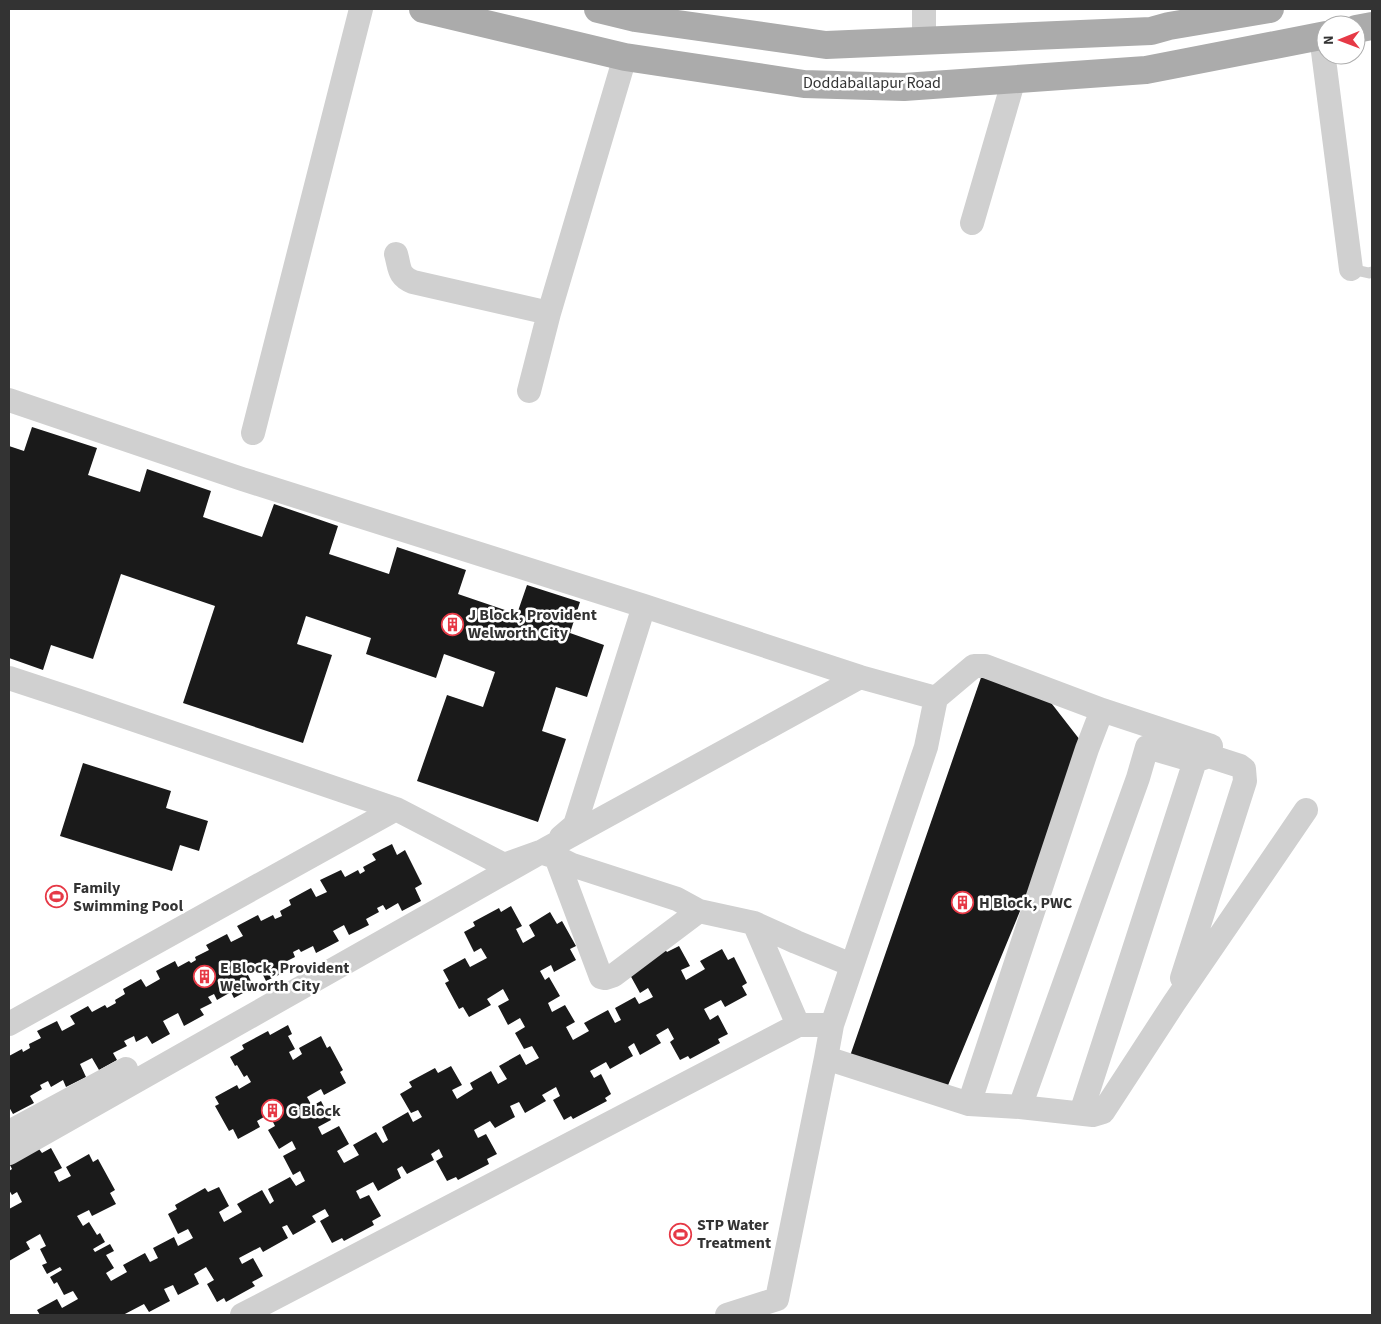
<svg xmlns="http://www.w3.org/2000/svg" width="1381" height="1324" font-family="'Source Sans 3',sans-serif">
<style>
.building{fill:#1a1a1a}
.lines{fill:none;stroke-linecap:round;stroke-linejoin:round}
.lane{stroke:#d0d0d0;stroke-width:11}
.street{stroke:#d0d0d0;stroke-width:24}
.primary{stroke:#ababab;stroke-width:28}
.labels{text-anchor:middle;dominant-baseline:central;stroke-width:5;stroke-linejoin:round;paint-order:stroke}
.street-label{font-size:16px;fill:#333;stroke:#fff}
.poi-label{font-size:16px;font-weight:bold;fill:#333;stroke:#fff;text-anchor:start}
</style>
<rect width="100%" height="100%" fill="#fff"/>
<path class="building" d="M32,427L97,448L88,475L140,492L147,469L211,491L203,517L262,537L274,504L338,526L329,554L389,574L397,547L466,570L458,594L517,614L527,585L580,602L570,633L604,645L587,697L556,687L542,731L566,739L538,822L417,781L447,695L483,707L495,672L444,654L436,678L366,654L371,638L306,616L297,644L332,655L303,743L183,703L215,606L121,574L93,659L51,645L43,670L9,658V446L24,451Z
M985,666L1038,686L1087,749L944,1095L850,1056Z
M83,763L171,791L166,808L208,821L199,851L180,845L172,871L60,836Z
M392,844L397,855L405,850L422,884L415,888L421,901L402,911L398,903L386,910L383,905L377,908L379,912L366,919L369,925L349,935L344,925L333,931L339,941L316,953L313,946L301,952L299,949L293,952L295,957L283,963L287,971L266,981L260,969L248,975L254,987L234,998L231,992L217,1000L214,994L208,997L212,1003L200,1009L204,1015L184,1026L178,1013L163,1021L170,1034L152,1044L147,1036L136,1042L134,1036L124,1041L127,1046L113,1053L117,1060L99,1070L92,1058L80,1064L86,1077L66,1087L63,1080L51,1087L48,1081L40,1085L42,1089L30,1096L34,1103L13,1114L9,1107V1056L22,1049L23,1052L30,1048L29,1044L41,1038L37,1031L57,1021L62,1031L75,1024L70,1016L88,1006L92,1012L105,1005L107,1008L116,1003L115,1000L125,994L123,989L141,979L146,987L160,979L156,971L175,961L178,967L189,961L191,963L196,960L195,957L209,950L206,945L227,934L231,942L243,936L237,926L258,915L261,921L273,915L275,919L282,916L280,911L291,905L289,900L311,888L316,897L327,892L320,880L341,870L345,877L358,870L360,874L365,871L363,867L376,860L372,854Z
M511,906L522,926L516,929L523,943L535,936L529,925L550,912L557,924L562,921L576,946L570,949L576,960L554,972L551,965L540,971L545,980L549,977L560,996L548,1003L552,1012L565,1005L575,1022L566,1027L573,1040L589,1031L584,1023L608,1010L615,1023L621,1020L615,1008L635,997L639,1004L653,997L648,988L640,993L629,973L664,948L667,952L679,946L690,966L681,970L686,980L705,969L700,961L722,949L728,960L734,957L747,983L742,986L747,995L725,1007L721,1000L704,1009L710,1020L718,1015L728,1034L718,1039L720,1043L690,1059L688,1056L680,1060L670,1042L674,1039L668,1028L656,1035L661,1043L640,1055L634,1043L628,1047L633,1056L610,1069L606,1062L590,1071L594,1078L601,1074L611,1094L605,1098L607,1101L573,1119L571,1116L564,1120L553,1100L560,1096L556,1087L542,1095L546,1101L525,1113L519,1102L510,1106L515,1117L495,1128L490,1121L474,1130L478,1138L486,1134L497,1154L487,1159L489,1164L458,1180L456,1177L447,1181L436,1161L443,1157L439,1149L431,1154L434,1160L407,1174L402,1166L397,1169L401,1178L378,1191L373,1182L356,1191L360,1199L369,1195L381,1216L372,1221L374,1225L344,1241L342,1238L332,1243L320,1221L329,1216L325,1209L312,1216L316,1222L293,1235L287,1225L282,1227L288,1238L263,1252L260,1247L239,1258L242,1264L253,1258L263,1276L252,1282L255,1286L226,1302L224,1298L217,1302L207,1284L214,1280L206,1267L194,1274L199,1284L178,1295L173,1285L164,1289L170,1301L149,1312L144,1304L123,1315H40L37,1310L57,1299L62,1308L78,1299L73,1291L64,1295L57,1282L54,1284L50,1277L62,1270L60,1267L47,1274L42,1265L47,1263L40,1249L46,1246L40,1234L26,1242L30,1249L9,1261V1209L22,1202L17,1192L12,1195L9,1190V1171L12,1169L10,1165L39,1149L42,1153L51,1148L62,1168L54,1172L59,1182L71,1176L66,1167L89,1154L93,1162L98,1159L115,1190L110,1193L116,1204L92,1216L89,1210L77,1216L83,1226L89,1222L97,1235L100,1233L105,1242L93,1249L95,1252L110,1244L114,1251L106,1255L114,1268L106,1273L111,1281L127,1272L123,1265L145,1253L150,1262L158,1258L153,1248L174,1237L178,1246L193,1238L188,1229L178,1234L168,1214L177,1209L175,1205L205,1188L208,1192L219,1187L229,1206L219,1212L224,1222L242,1212L237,1204L262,1190L270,1204L274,1201L268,1189L290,1177L296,1186L305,1181L300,1171L293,1175L283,1156L296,1149L292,1141L279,1149L268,1130L275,1126L269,1114L257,1121L260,1127L238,1139L233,1129L229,1131L215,1106L219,1104L215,1097L237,1085L239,1089L251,1082L247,1075L244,1077L237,1065L235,1066L230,1057L244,1049L242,1045L268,1031L270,1035L288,1025L292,1034L288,1036L295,1049L289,1052L293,1060L302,1054L299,1048L321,1036L327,1048L330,1046L343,1070L340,1072L346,1083L324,1095L321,1089L307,1097L312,1106L321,1101L331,1120L318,1127L322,1135L339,1126L349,1144L337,1151L344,1163L359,1155L353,1145L376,1132L382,1142L383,1143L388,1140L382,1127L408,1112L413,1122L422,1117L418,1110L411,1113L400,1094L412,1087L409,1082L435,1068L438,1073L451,1066L462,1085L452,1090L457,1099L473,1089L470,1083L491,1071L498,1084L507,1079L499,1066L520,1054L526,1065L539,1058L532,1046L524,1049L515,1033L525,1027L520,1018L508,1025L498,1006L509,1000L503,989L487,999L491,1005L469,1017L463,1007L459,1009L445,983L449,981L443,970L465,958L470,967L487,958L481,948L474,952L464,932L475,926L473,922L499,908L501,912Z"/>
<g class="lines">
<path class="lane" d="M1351,269L1369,273L1372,272"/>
<path class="street" d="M1321,36L1351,269
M924,41V9
M972,223L1014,79
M396,254C400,268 398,276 413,282L549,313
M529,391L549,313L625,57
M9,400L242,479L644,606L860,677L936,698L926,747L832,1025L826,1058L777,1299L727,1315
M253,433L361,9
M9,678L79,701L396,809L504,865L540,852L556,857L572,865L677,899L699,911L754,923L796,942L852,965
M936,698L974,666H985L1102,710L1211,746L1209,756L1195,761L1081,1113
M561,837L575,825L644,606
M556,857L601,977L605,978L614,975L699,911
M754,923L798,1025
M1182,978L1245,781L1244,769L1240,766L1209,756
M9,1024L396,809
M826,1058L969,1104L1020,1107L1093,1115L1103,1112L1174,1003L1306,810
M969,1104L1087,749L1102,710
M1020,1107L1138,778L1147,747L1195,761
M9,1132L126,1069
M9,1153L548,848L860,677
M242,1315L798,1025H832"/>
<path class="primary" d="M423,9L625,57L804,84L904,87L1146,70L1326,35
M598,9L635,18L826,45L1151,31L1169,26L1270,9
M1356,29L1372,26"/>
</g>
<defs>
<symbol id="building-ring" viewBox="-11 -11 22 22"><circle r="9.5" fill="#fff" stroke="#e63946" stroke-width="1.5"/><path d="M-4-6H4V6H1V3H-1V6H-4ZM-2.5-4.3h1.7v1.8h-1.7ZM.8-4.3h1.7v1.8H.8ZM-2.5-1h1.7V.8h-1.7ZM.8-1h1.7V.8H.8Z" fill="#e63946"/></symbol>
<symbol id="stadium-ring" viewBox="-11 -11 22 22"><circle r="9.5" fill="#fff" stroke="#e63946" stroke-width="1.5"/><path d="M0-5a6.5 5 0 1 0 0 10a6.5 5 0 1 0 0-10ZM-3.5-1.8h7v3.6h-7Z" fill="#e63946"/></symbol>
</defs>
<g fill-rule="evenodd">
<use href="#building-ring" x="440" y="612" width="25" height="25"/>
<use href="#stadium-ring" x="44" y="884" width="25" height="25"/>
<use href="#building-ring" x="950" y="890" width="25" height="25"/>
<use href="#building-ring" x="192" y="964" width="25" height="25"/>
<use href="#building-ring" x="260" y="1098" width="25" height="25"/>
<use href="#stadium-ring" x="668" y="1222" width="25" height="25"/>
</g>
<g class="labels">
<g class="street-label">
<text x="872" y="83">Doddaballapur Road</text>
</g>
<g class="poi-label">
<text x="468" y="615">J Block, Provident<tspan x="468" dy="18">Welworth City</tspan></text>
<text x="73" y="888">Family<tspan x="73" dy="18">Swimming Pool</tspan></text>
<text x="979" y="903">H Block, PWC</text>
<text x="220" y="968">E Block, Provident<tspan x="220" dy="18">Welworth City</tspan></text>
<text x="288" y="1111">G Block</text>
<text x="697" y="1225">STP Water<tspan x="697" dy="18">Treatment</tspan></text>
</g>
</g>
<rect width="1381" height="1324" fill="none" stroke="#333333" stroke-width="20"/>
<g transform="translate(1341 40) rotate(269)"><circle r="24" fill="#ffffff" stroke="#adadad"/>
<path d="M0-4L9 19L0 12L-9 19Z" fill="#e63946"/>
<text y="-8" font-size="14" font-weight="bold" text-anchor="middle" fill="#333333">N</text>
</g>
</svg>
